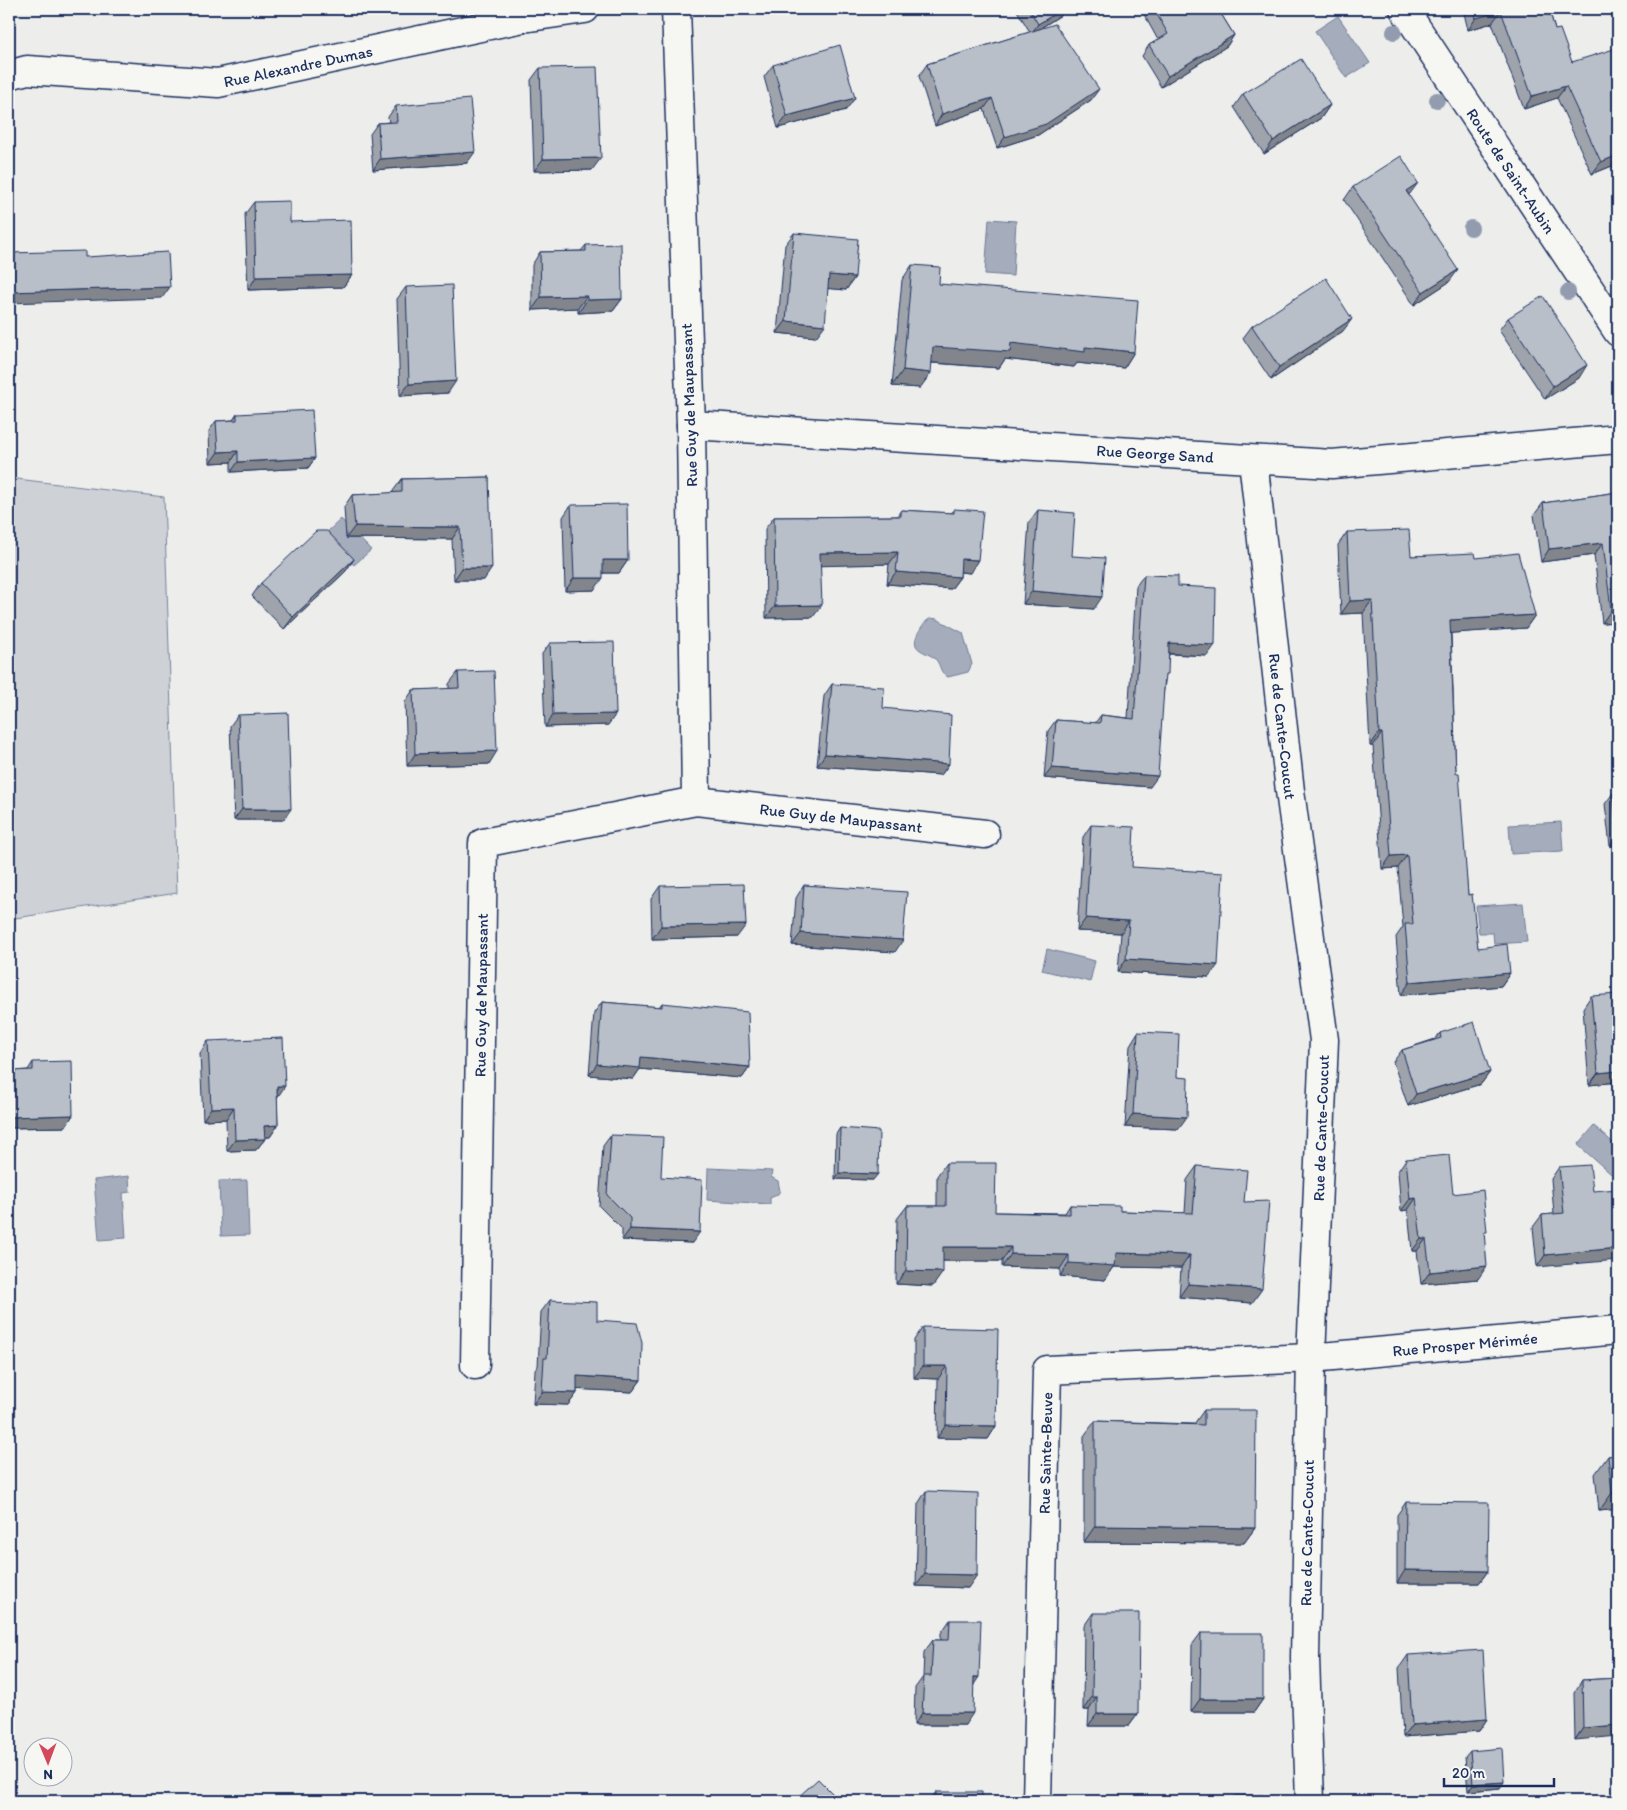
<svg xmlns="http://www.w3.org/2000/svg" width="1627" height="1810" font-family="Itim,sans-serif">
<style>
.green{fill:#ced2d7;stroke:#74809a}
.water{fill:#a5acbc;stroke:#6e7a96}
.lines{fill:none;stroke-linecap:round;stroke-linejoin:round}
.street-casing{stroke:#1b2f5e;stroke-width:31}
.secondary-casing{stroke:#1b2f5e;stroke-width:31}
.street{stroke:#f6f6f2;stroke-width:28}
.secondary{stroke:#f6f6f2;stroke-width:28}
.tree{fill:#929cae}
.wall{fill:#9fa4ac;stroke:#1b2f5e}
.shaded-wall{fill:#82868c;stroke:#1b2f5e}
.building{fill:#b9bfc8;stroke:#1b2f5e}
.labels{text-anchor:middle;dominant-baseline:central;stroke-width:4;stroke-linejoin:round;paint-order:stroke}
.street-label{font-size:16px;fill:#1b2f5e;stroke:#f6f6f2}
</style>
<rect width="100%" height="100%" fill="#edeeec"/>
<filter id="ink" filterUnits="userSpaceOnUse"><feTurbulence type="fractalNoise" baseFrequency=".02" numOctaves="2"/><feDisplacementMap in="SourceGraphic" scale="10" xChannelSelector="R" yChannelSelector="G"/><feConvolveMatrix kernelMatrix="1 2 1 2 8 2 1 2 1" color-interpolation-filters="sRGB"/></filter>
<g filter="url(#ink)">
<path class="green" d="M9,478L164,497L177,893L9,919Z"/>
<path class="water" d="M1338,16L1370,63L1346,78L1315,31Z
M989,219L1016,221L1013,276L985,274Z
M341,519L371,550L354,565L325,534Z
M931,618L937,619L963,633L972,664L968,672L948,677C940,673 941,667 937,661C929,650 908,653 918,633C922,626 924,622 931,618Z
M1561,822L1563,851L1511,854L1509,825Z
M1523,903L1527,942L1494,944L1493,933H1479L1476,906Z
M1047,949L1095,961L1090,982L1042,970Z
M1594,1126L1618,1147V1180L1578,1145Z
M708,1168L772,1171L771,1177L778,1181L780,1191L777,1195L770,1198V1204L707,1200Z
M129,1176L130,1192L123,1193L126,1238L99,1240L94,1180Z
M247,1180L249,1235L221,1236L219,1181Z"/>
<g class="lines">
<defs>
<g id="street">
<path id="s1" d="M9,75L27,70L218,83L523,18L585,9"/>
<path id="s2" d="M691,425L1332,464L1618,439"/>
<path id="s3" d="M1253,460L1290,791L1324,1040L1311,1358L1305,1658L1310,1801"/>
<path id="s4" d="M696,801L985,834"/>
<path id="s5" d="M475,1365L483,843L696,801L691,425L676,9"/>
<path id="s6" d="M1037,1801L1047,1370L1311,1358L1618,1330"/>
</g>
<g id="secondary">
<path id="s7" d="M1404,9L1618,332"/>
</g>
</defs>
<use href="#street" class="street-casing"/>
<use href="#secondary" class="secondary-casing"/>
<use href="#street" class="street"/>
<use href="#secondary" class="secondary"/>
</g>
<g class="tree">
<circle cx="1394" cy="32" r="8"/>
<circle cx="1437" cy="100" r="8"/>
<circle cx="1471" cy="228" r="8"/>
<circle cx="1568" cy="292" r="8"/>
</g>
<path class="wall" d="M1016,9H1066L1061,15L1039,29L1091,100L1038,135L997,148L984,109L935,126L919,76L927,64L1030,32Z
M1141,9H1218L1234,35L1227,46L1161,87L1142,56L1149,45L1158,40Z
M1463,9H1549L1555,30L1572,62L1618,61V181L1612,166L1592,174L1557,98L1524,109L1492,23L1468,30Z
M773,65L846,110L778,128L764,77Z
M540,68L592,170L534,171L531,80Z
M1243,94L1330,105L1321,118L1264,154L1234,107Z
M396,106L467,163L373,170L370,134L378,123L389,122L388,117Z
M1353,187L1449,282L1414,305L1344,200Z
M254,202L290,222L352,275L343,287L248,290L245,214Z
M794,233L855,277L846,290L828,288L816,337L777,333L785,245Z
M586,245L622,299L613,311L578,313V308L532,310V265L540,252L581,251Z
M912,265L939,284L1134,352L1124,368L1077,363L1074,367L1005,359L999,368L932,363L920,388L892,386L902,280Z
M406,287L448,393L400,396L397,299Z
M1508,318L1579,378L1545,399L1499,330Z
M1252,326L1343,331L1271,380L1243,338Z
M237,414L315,458L308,468L231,472V462L210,463L209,431L216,421L233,420Z
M489,477L484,580H454L452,539L346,538L344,507L352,495L393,493V491L402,479Z
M1611,493L1618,622L1602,623L1594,555L1541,562L1534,515L1543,503Z
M571,505L628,560L619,573H603L594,590L565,591L563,517Z
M954,509L970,573L960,572V577L951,589L887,584L889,564L820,565L813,617L766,618L765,529L774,517L897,516L901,510L951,513Z
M1038,510L1072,556L1094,609L1023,604L1029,522Z
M1347,532L1411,556L1476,558L1535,615L1526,628L1451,633L1456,773L1468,895L1478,948L1510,973L1501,986L1401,995L1396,937L1403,927L1398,868L1382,869L1373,746H1370L1363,613L1341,614L1338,545Z
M354,559L345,572L284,629L252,596L261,583Z
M1144,575L1178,586L1207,656L1169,654L1150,787L1044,778L1048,731L1056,720L1095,723L1101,715L1128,718L1136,586Z
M550,643L608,725L545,727L542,654Z
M458,672L489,764L407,766L405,702L413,690L449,689V684Z
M832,684L883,708L949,764L941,775L817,766L824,696Z
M238,715L283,820H234L230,726Z
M1613,793H1618V845L1610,846L1605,804Z
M1091,825L1132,867L1209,977L1118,972L1121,933L1077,931L1083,837Z
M804,885L895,952L792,945L796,898Z
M660,886L737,937L652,939L651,899Z
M1591,996L1618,1082L1589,1085L1583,1008Z
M602,1002L659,1007L662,1003L750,1067L742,1078L640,1069L633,1079L589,1075L594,1013Z
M1138,1032L1177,1077L1178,1129L1125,1127L1130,1045Z
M1440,1033L1490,1072L1481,1084L1408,1106L1393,1062L1402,1050L1435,1039Z
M208,1041L277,1098L278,1125L270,1137H264L265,1139L256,1150L227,1151L226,1119L203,1120L200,1053Z
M33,1062L73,1115L65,1127L9,1128V1074L11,1071L28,1070Z
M840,1128L873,1180L835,1179L836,1134Z
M611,1135L692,1243L622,1240V1229L599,1206L603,1146Z
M1406,1159L1453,1194L1484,1236L1478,1279L1421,1284L1417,1251H1412L1408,1210L1401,1211L1398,1171Z
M946,1163L995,1212L1065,1213L1070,1205L1120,1211L1185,1213L1187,1180L1197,1166L1244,1202L1252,1303L1179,1297L1181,1268L1114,1267L1105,1280L1060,1276V1269L1002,1267V1261H943L933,1286L896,1284L897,1219L907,1206H937V1176Z
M1559,1167L1593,1191L1537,1267L1533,1227L1542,1215L1554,1214L1551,1179Z
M550,1300L597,1320L641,1380L632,1392L577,1389V1393L568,1405L533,1404L535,1370L538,1366L541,1312Z
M923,1327L996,1426L988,1439L937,1438L938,1379L914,1378V1340Z
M1204,1410L1255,1528L1244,1543L1084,1542V1436L1095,1421L1194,1424Z
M1618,1455V1511V1509L1599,1511L1595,1474L1608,1456Z
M926,1491L968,1588L916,1586L918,1504Z
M1406,1502L1488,1571L1479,1583H1397V1515Z
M1093,1613L1138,1714L1129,1726H1088L1089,1710H1083L1084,1626Z
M950,1620L974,1684L965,1725H914L915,1688L923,1677L924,1652L933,1640H941V1633Z
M1201,1633L1263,1699L1254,1712H1191L1192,1645Z
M1408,1655L1487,1719L1479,1731L1403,1737L1399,1668Z
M1618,1678L1575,1740L1574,1693L1582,1680Z
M1470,1751L1500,1788L1468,1791L1465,1757Z
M936,1792L982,1801H930Z"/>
<path class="shaded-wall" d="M1063,9H1066L1061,15L1031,34L1038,24Z
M1501,11L1492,23L1468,30L1476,18Z
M1234,35L1227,46L1161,87L1168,76Z
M1566,86L1557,98L1524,109L1532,96Z
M1099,89L1091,100L1038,135L997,148L1005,137Z
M855,98L846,110L778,128L787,116Z
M992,98L984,109L935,126L942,114Z
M1330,105L1321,118L1264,154L1273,141Z
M475,152L467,163L373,170L380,159Z
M1618,155V157L1612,166L1592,174L1601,162Z
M601,158L592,170L534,171L543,159Z
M1418,183L1409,195L1406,191Z
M1458,270L1449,282L1414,305L1423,292Z
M352,275L343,287L248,290L256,277Z
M829,275L855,277L846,290L821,288Z
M170,287L162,298L9,303V292Z
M587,296L578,308L532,310L541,297Z
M622,299L613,311L578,313L587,300Z
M1352,319L1343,331L1271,380L1279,367Z
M786,321L825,325L816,337L777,333Z
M1011,343L1085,347L1134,352L1124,368L1077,363L1074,367L1005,359L999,368L923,362L933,347Z
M1587,365L1579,378L1545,399L1553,386Z
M903,370L931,373L920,388L892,386Z
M456,381L448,393L400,396L409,384Z
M238,451L231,462L210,463L218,452Z
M315,458L308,468L231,472L238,462Z
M355,526L460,527L452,539L346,538Z
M1603,543L1594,555L1541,562L1549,549Z
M898,552L889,564L812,566L820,553Z
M354,559L345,572L284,629L293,617Z
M961,559L978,560L970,573L953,571Z
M603,560H628L619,573H594Z
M462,568H492L484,580H454Z
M896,572L960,577L951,589L887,584Z
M574,578H603L594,590L565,591Z
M1032,591L1102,597L1094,609L1023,604Z
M1372,600L1363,613L1341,614L1350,601Z
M822,605L813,617L766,618L775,606Z
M1611,610H1618V622L1602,623Z
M1535,615L1526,628L1441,634L1450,620Z
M1169,643L1215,645L1207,656L1161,653Z
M616,714L608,725L545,727L553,715Z
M1379,733H1382L1373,746H1370Z
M497,751L489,764L407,766L415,754Z
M825,754L949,764L941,775L817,766Z
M1052,768L1158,776L1150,787L1044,778Z
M242,809H291L283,820H234Z
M1617,835H1618V845L1610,846Z
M1407,855L1398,868L1382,869L1391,856Z
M1086,918L1129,921L1121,933L1077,931Z
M746,925L737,937L652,939L661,926Z
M801,933L903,940L895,952L792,945Z
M1126,959L1218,965L1209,977L1118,972Z
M1510,973L1501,986L1401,995L1410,982Z
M641,1057L750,1067L742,1078L640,1069L633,1079L589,1075L597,1064Z
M1618,1071V1082L1589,1085L1598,1073Z
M1490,1072L1481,1084L1408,1106L1416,1094Z
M277,1086H285L277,1098Z
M234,1107L226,1119L203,1120L211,1108Z
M1133,1114L1187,1117L1178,1129L1125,1127Z
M73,1115L65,1127L9,1128V1117Z
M278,1125L270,1137H256L264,1126Z
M265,1139L256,1150L227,1151L235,1140Z
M839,1173L878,1174L873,1180L835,1179Z
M1416,1198L1408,1210L1401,1211L1410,1199Z
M630,1229L700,1232L692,1243L622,1240Z
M1421,1239H1426L1417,1251H1412Z
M943,1247H1011L1002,1261H933Z
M1618,1248V1260L1537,1267L1545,1255Z
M1116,1253L1190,1255L1181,1268L1114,1267L1105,1280L1060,1276L1069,1263Z
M1011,1254L1069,1255L1060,1269L1002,1267Z
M1487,1266L1478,1279L1421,1284L1430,1272Z
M906,1271L943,1272L933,1286L896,1284Z
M1188,1284L1262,1289L1252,1303L1179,1297Z
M923,1366H947L938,1379L914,1378Z
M577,1376L641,1380L632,1392L568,1389Z
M542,1392L577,1393L568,1405L533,1404Z
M946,1425L996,1426L988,1439L937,1438Z
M1618,1492V1509L1599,1511L1612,1493Z
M1095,1526L1255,1528L1244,1543L1084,1542Z
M1405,1570L1488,1571L1479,1583H1397Z
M925,1574L977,1575L968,1588L916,1586Z
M974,1677H979L971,1689Z
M1092,1697H1097L1089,1710H1083Z
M1200,1699H1263L1254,1712H1191Z
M922,1713H973L965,1725H914Z
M1097,1714H1138L1129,1726H1088Z
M1487,1719L1479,1731L1403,1737L1412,1725Z
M1618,1725V1736L1575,1740L1583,1728Z
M1504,1782L1500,1788L1468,1791L1473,1784Z"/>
<path class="building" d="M1029,9H1063L1038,24Z
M1154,9H1218L1234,35L1168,76L1149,45L1168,34Z
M1474,9H1549L1555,30L1560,29L1572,62L1614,49L1618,61V155L1601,162L1566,86L1532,96L1501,11L1476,18Z
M1055,24L1099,89L1046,124L1005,137L992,98L942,114L927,64Z
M840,45L855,98L787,116L773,65Z
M1301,59L1330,105L1273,141L1243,94Z
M597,67L601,158L543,159L540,68Z
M470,99L475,152L380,159L378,123L397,122L396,106Z
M1401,156L1418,183L1406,191L1458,270L1423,292L1353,187Z
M290,201V222L351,220L352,275L256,277L254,202Z
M794,233L858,239L855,277L829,275L825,325L786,321Z
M621,244L622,299L587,300V296L541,297L540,252L586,251V245Z
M85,251V257L168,252L170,287L9,292V253Z
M912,265L940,267L939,284L1138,300L1134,352L1085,347V352L1011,343L1010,352L933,347L931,373L903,370Z
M1326,278L1352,319L1279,367L1252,326Z
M452,285L456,381L409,384L406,287Z
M1543,296L1587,365L1553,386L1508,318Z
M312,410L315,458L238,462V451L218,452L216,421L237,420V414Z
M489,477L492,568H462L460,527L355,526L352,495L402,492V479Z
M1618,492V610H1611L1603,543L1549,549L1543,503Z
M627,504L628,560H603V578H574L571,505Z
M954,509L983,511L978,560L961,559L960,577L896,572L898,552L820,553L822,605L775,606L774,517L901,516V510L954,513Z
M1038,510L1075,513L1072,556L1105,558L1102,597L1032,591Z
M1409,530L1411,556L1475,553L1476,558L1518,553L1535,615L1450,620L1456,773H1459L1468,895L1472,894L1478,948L1507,944L1510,973L1410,982L1405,924H1413L1407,855L1391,856L1382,733H1379L1372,600L1350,601L1347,532Z
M316,531H327L354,559L293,617L261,583Z
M1144,575L1178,576V586L1216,588L1215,645L1169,643L1168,674H1165L1158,776L1052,768L1056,720L1100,723L1101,715L1134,719Z
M614,642L616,714L553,715L550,643Z
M494,671L497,751L415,754L413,690L459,688L458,672Z
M832,684L884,687L883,708L951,715L949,764L825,754Z
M288,713L291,809H242L238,715Z
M1613,793H1618V835H1617Z
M1091,825L1134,827L1132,867L1223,873L1218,965L1126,959L1129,921L1086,918Z
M744,884L746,925L661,926L660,886Z
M804,885L907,892L903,940L801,933Z
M1618,994V1071L1598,1073L1591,996Z
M602,1002L662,1007V1003L748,1012L750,1067L641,1057L640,1068L597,1064Z
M1474,1022L1490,1072L1416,1094L1402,1050L1441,1038L1440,1033Z
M1138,1032L1179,1034L1177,1077L1188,1078L1187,1117L1133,1114Z
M283,1038L285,1086H277L278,1125L264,1126L265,1139L235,1140L234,1107L211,1108L208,1041Z
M72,1061L73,1115L9,1117V1080H11V1071L33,1070V1062Z
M840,1128L879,1131L878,1174L839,1173Z
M611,1135L663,1137L661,1177L702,1180L700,1232L630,1229V1218L607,1195Z
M1449,1155L1453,1194L1483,1190L1487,1232H1484L1487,1266L1430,1272L1426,1239H1421L1416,1198L1410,1199L1406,1159Z
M946,1163H996L995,1212L1070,1214V1205L1120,1206V1211L1193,1213L1197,1166L1247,1170L1244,1202L1269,1201L1262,1289L1188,1284L1190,1255L1116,1253L1115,1266L1069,1263V1255L1011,1254V1247H943V1272L906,1271L907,1206H946Z
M1590,1165L1593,1191L1618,1189V1248L1545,1255L1542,1215L1564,1213L1559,1167Z
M550,1300L597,1302V1320L637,1323L642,1343L641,1380L577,1376V1393L542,1392L544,1358H547Z
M923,1327L998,1329L996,1426L946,1425L947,1366H923Z
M1204,1410H1256L1255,1528L1095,1526V1421L1204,1425Z
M1618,1455V1492L1612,1493L1608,1456Z
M926,1491L978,1493L977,1575L925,1574Z
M1406,1502L1489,1503L1488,1571L1405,1570Z
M1093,1613H1139L1138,1714H1097V1697H1092Z
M950,1620H981L979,1677H974L973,1713H922L924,1676H931L933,1640H949Z
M1201,1633H1263V1699H1200Z
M1483,1650L1487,1719L1412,1725L1408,1655Z
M1618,1678V1725L1583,1728L1582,1680Z
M1502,1748L1504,1782L1473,1784L1470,1751Z
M818,1779L840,1801H798L796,1799Z
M936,1792H982V1801H936Z
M1263,1795V1801H1230L1234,1796Z"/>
</g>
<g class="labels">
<g class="street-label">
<text stroke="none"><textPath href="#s1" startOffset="292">Rue Alexandre Dumas</textPath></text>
<text stroke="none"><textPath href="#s7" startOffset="194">Route de Saint-Aubin</textPath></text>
<text transform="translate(689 405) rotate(-92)">Rue Guy de Maupassant</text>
<text stroke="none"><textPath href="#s2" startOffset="465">Rue George Sand</textPath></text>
<text stroke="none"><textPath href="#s3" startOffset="268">Rue de Cante-Coucut</textPath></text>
<text stroke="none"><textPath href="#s4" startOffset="146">Rue Guy de Maupassant</textPath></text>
<text stroke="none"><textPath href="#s5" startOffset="370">Rue Guy de Maupassant</textPath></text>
<text transform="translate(1321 1128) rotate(-88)">Rue de Cante-Coucut</text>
<text stroke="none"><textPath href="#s6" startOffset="850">Rue Prosper Mérimée</textPath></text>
<text stroke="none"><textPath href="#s6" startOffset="348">Rue Sainte-Beuve</textPath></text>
<text transform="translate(1307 1533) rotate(-89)">Rue de Cante-Coucut</text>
</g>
</g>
<rect width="1627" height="1810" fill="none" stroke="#f6f6f2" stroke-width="30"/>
<rect x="15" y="15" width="1597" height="1780" fill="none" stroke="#1b2f5e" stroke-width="2" filter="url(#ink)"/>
<g transform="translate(48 1762) rotate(179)"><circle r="24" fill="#f6f6f2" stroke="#9ea6b7"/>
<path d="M0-4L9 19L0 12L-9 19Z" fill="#d1495b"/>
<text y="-8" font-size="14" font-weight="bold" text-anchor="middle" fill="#1b2f5e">N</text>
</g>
<path d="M1444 1778v8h110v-8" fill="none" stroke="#1b2f5e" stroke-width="2.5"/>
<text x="1452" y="1778" font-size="15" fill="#1b2f5e" stroke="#f6f6f2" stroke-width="4" paint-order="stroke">20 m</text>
</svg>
